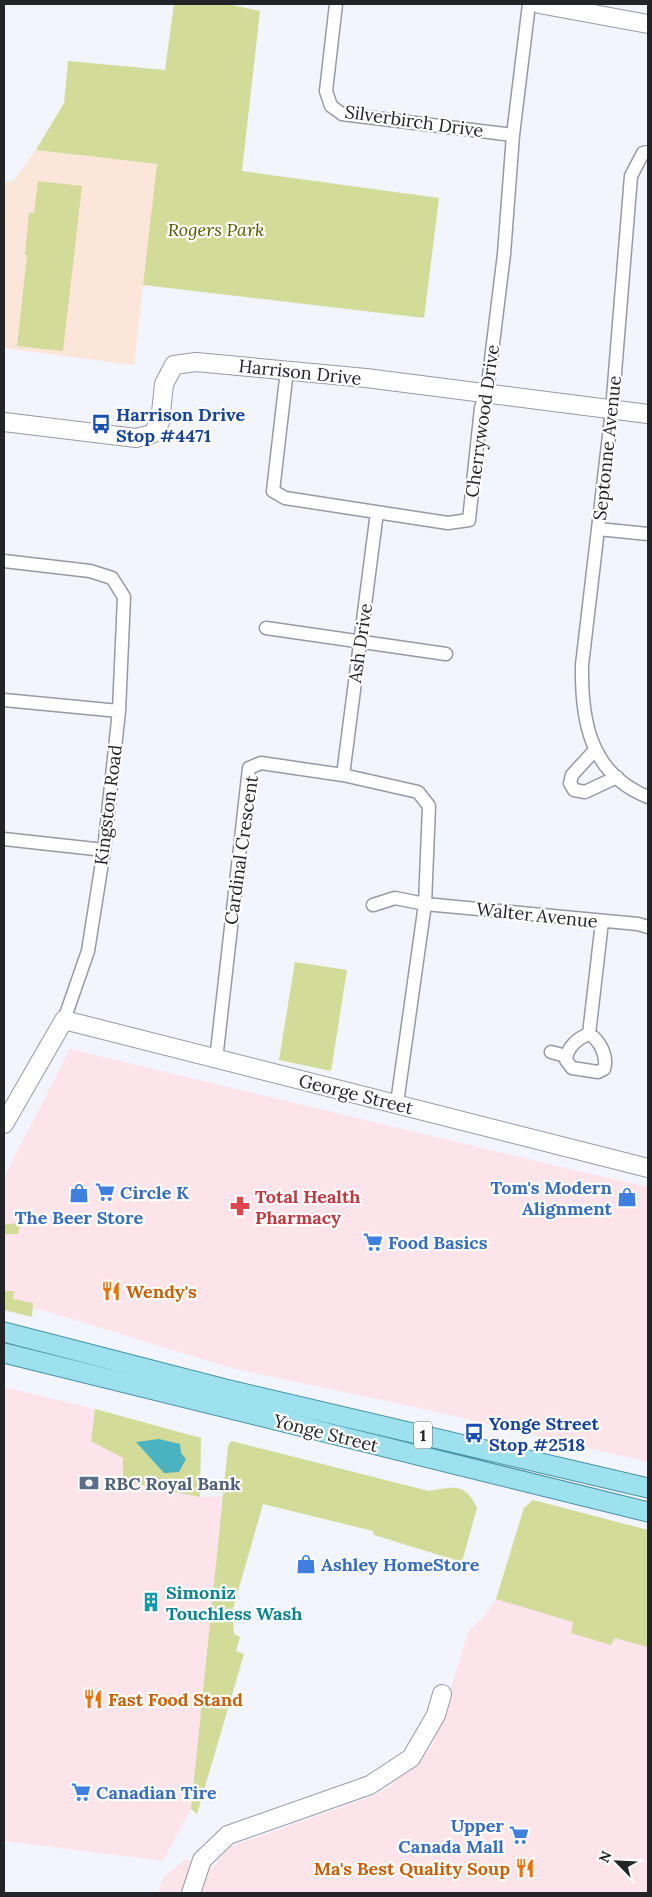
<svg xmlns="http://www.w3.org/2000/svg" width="652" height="1897" font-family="Lora,serif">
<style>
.commercial{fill:#fde3ea}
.education{fill:#fce6d9}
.green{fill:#d2db97}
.water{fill:#4bb2c1}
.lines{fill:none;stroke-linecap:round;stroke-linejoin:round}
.street-casing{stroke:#9799a4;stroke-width:15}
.secondary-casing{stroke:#9799a4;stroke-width:20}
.primary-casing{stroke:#4792a2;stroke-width:21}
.street{stroke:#fff;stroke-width:12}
.secondary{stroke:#fff;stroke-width:18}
.primary{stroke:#9de1ef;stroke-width:19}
.labels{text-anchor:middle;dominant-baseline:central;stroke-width:4.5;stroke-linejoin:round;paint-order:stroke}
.shield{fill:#fff;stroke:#656668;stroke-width:1}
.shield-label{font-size:16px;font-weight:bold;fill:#232428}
.street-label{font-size:18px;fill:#232428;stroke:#fff}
.park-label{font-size:18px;font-style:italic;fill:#535900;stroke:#fff}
.transit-label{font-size:18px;font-weight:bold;fill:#164399;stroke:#fff;text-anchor:start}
.shop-label{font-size:18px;font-weight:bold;fill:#366cbe;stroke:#fff;text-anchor:start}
.health-label{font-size:18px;font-weight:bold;fill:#be3a42;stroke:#fff;text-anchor:start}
.food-label{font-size:18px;font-weight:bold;fill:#c56008;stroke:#fff;text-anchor:start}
.service-label{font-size:18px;font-weight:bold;fill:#4e5e75;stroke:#fff;text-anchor:start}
.culture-label{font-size:18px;font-weight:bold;fill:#0d838f;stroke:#fff;text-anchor:start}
</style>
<rect width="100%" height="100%" fill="#f2f4fe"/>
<path class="commercial" d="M70,1049L565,1168L648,1187V1462L424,1409L231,1368L43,1310L4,1306V1177Z
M4,1387L95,1409L91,1440L200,1497L223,1496L191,1809L163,1861L4,1841Z
M533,1500L648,1530V1893H158L163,1878L185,1859L213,1868L221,1856L232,1846L373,1796L389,1787L432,1747L469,1630L482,1619L496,1599L524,1508Z"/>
<path class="education" d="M36,150L157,164L134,365L4,348V181L13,182Z"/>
<path class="green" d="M174,4H228L260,11L242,171L439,198L424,318L143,285L157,164L36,150L64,103L68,61L165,70Z
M38,181L82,186L63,351L17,346L27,255L25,254L29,213H34Z
M295,962L347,970L331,1071L279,1060Z
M21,1222L18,1234H5L4,1242V1225Z
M4,1291H14L13,1299L33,1303L32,1317L4,1310Z
M95,1409L201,1438L200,1497L123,1481V1458L91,1441Z
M231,1441L429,1491C454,1487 465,1482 477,1508L462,1562L374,1535L373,1531L263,1504L232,1612L234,1634L240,1637L236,1651L244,1654L197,1814L191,1809L228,1446Z
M533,1500L648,1530V1647L615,1638L611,1645L571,1633L573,1622L496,1599L524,1508Z"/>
<path class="water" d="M159,1439L180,1444L181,1453L186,1459L179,1472L164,1473L136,1442Z"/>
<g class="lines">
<defs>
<path id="street" d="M336,4L326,91L331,106L342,114L513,135
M648,152L643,153L631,176L612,410L582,665C581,721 590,774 648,797
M287,370L273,491L285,498L448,523L469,520L481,408L488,384L504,254L513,135L529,4
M598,529L648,534
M4,561L90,571L112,578L124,597L119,711L104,850L88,951L64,1020
M266,628L446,654
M4,700L119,711
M595,750L572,775L570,783L574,790L585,792L617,777
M343,775L377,512
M4,839L104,850
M373,905L395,898L425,904L638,924L648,927
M589,1034C600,1040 608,1057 604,1069L598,1072L572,1068L566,1060C567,1047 578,1038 589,1034Z
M589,1034L602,922
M551,1052L566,1056
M216,1060L249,768L261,763L343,775L418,792L429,806L425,904L397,1103"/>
<path id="secondary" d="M539,4L648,24
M4,422L136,438L152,434L160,422L164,384L174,365L196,362L366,378L648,414
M4,1124L64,1020L648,1168
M191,1893L202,1860L228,1835L370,1785L411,1758L436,1715L442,1694"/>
<path id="primary" d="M4,1332L225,1389L648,1488
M4,1353L648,1512"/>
</defs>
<use href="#street" class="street-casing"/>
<use href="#secondary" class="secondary-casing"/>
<use href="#primary" class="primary-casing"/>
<use href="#street" class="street"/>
<use href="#secondary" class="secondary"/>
<use href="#primary" class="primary"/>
</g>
<defs>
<symbol id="bus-bare" viewBox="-9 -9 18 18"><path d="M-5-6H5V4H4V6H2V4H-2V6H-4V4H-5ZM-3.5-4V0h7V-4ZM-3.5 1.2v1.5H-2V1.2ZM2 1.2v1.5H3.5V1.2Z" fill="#1a4fb4" stroke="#fff" stroke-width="2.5" paint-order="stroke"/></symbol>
<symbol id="supermarket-bare" viewBox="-9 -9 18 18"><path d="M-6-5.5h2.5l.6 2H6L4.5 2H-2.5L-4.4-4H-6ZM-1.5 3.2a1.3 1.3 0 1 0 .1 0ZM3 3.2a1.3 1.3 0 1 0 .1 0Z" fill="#3f7fe0" stroke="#fff" stroke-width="2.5" paint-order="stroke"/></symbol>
<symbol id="shop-bare" viewBox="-9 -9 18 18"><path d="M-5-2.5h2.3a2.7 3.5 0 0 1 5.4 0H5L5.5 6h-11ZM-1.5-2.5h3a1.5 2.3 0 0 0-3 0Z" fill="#3f7fe0" stroke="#fff" stroke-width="2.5" paint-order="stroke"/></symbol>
<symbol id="pharmacy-bare" viewBox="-9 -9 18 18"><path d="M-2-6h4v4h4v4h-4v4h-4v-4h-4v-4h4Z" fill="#e0444e" stroke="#fff" stroke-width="2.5" paint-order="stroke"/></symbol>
<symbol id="restaurant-bare" viewBox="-9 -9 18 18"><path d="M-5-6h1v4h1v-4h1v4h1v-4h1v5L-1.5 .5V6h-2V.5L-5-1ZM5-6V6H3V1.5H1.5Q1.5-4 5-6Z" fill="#e8710a" stroke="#fff" stroke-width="2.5" paint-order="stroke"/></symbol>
<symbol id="bank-bare" viewBox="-9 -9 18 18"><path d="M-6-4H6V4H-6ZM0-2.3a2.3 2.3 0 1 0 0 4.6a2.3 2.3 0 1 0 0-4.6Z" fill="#5c6f8a" stroke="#fff" stroke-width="2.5" paint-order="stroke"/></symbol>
<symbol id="building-bare" viewBox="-9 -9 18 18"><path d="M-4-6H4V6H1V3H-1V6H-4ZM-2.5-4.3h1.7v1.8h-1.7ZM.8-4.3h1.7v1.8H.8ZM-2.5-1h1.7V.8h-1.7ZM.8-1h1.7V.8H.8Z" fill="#0f9aa8" stroke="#fff" stroke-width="2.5" paint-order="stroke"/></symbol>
</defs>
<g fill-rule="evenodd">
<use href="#bus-bare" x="87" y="410" width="28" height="28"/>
<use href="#supermarket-bare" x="91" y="1178" width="28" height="28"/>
<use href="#shop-bare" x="65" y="1179" width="28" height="28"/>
<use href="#shop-bare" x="613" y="1183" width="28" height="28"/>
<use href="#pharmacy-bare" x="226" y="1192" width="28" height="28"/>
<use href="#supermarket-bare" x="359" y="1228" width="28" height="28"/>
<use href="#restaurant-bare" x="97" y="1277" width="28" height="28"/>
<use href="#bus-bare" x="460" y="1419" width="28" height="28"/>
<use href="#bank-bare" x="75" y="1469" width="28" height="28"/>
<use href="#shop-bare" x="292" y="1550" width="28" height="28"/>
<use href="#building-bare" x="137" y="1588" width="28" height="28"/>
<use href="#restaurant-bare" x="79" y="1685" width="28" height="28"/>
<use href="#supermarket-bare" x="67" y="1778" width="28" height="28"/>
<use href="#supermarket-bare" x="505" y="1821" width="28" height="28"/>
<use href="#restaurant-bare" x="511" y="1854" width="28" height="28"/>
</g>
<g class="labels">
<rect class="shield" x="414" y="1421.5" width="18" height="27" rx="4"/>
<g class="shield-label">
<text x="423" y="1435">1</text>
</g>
<g class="street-label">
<text transform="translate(414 121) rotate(8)">Silverbirch Drive</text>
<text transform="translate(300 372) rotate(6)">Harrison Drive</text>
<text transform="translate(482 421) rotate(-82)">Cherrywood Drive</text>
<text transform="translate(607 448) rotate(-84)">Septonne Avenue</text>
<text transform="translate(360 643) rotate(-82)">Ash Drive</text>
<text transform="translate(108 805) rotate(-83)">Kingston Road</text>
<text transform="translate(241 850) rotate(-82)">Cardinal Crescent</text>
<text transform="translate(537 915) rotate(6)">Walter Avenue</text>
<text transform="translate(356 1094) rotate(14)">George Street</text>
<text transform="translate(326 1433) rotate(14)">Yonge Street</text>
</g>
<g class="park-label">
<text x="216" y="229">Rogers Park</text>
</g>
<g class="transit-label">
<text x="116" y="414">Harrison Drive<tspan x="116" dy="21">Stop #4471</tspan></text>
<text x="489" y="1423">Yonge Street<tspan x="489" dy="21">Stop #2518</tspan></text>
</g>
<g class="shop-label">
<text x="612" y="1187" text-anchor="end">Tom's Modern<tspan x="612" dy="21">Alignment</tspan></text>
<text x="120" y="1192">Circle K</text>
<text x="79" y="1217" text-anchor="middle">The Beer Store</text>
<text x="388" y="1242">Food Basics</text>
<text x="321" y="1564">Ashley HomeStore</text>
<text x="96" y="1792">Canadian Tire</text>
<text x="504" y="1825" text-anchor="end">Upper<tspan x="504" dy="21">Canada Mall</tspan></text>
</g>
<g class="health-label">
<text x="255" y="1196">Total Health<tspan x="255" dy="21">Pharmacy</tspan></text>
</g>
<g class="food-label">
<text x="126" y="1291">Wendy's</text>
<text x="108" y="1699">Fast Food Stand</text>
<text x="510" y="1868" text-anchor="end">Ma's Best Quality Soup</text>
</g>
<g class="service-label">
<text x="104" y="1483">RBC Royal Bank</text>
</g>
<g class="culture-label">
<text x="166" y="1592">Simoniz<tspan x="166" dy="21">Touchless Wash</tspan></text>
</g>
</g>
<rect width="652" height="1897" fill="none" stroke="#232428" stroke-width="10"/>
<g transform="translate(617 1862) rotate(294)" stroke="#ffffff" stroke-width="4" paint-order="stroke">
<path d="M0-4L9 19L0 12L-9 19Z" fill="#232428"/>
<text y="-8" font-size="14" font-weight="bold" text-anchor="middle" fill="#232428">N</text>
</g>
</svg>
